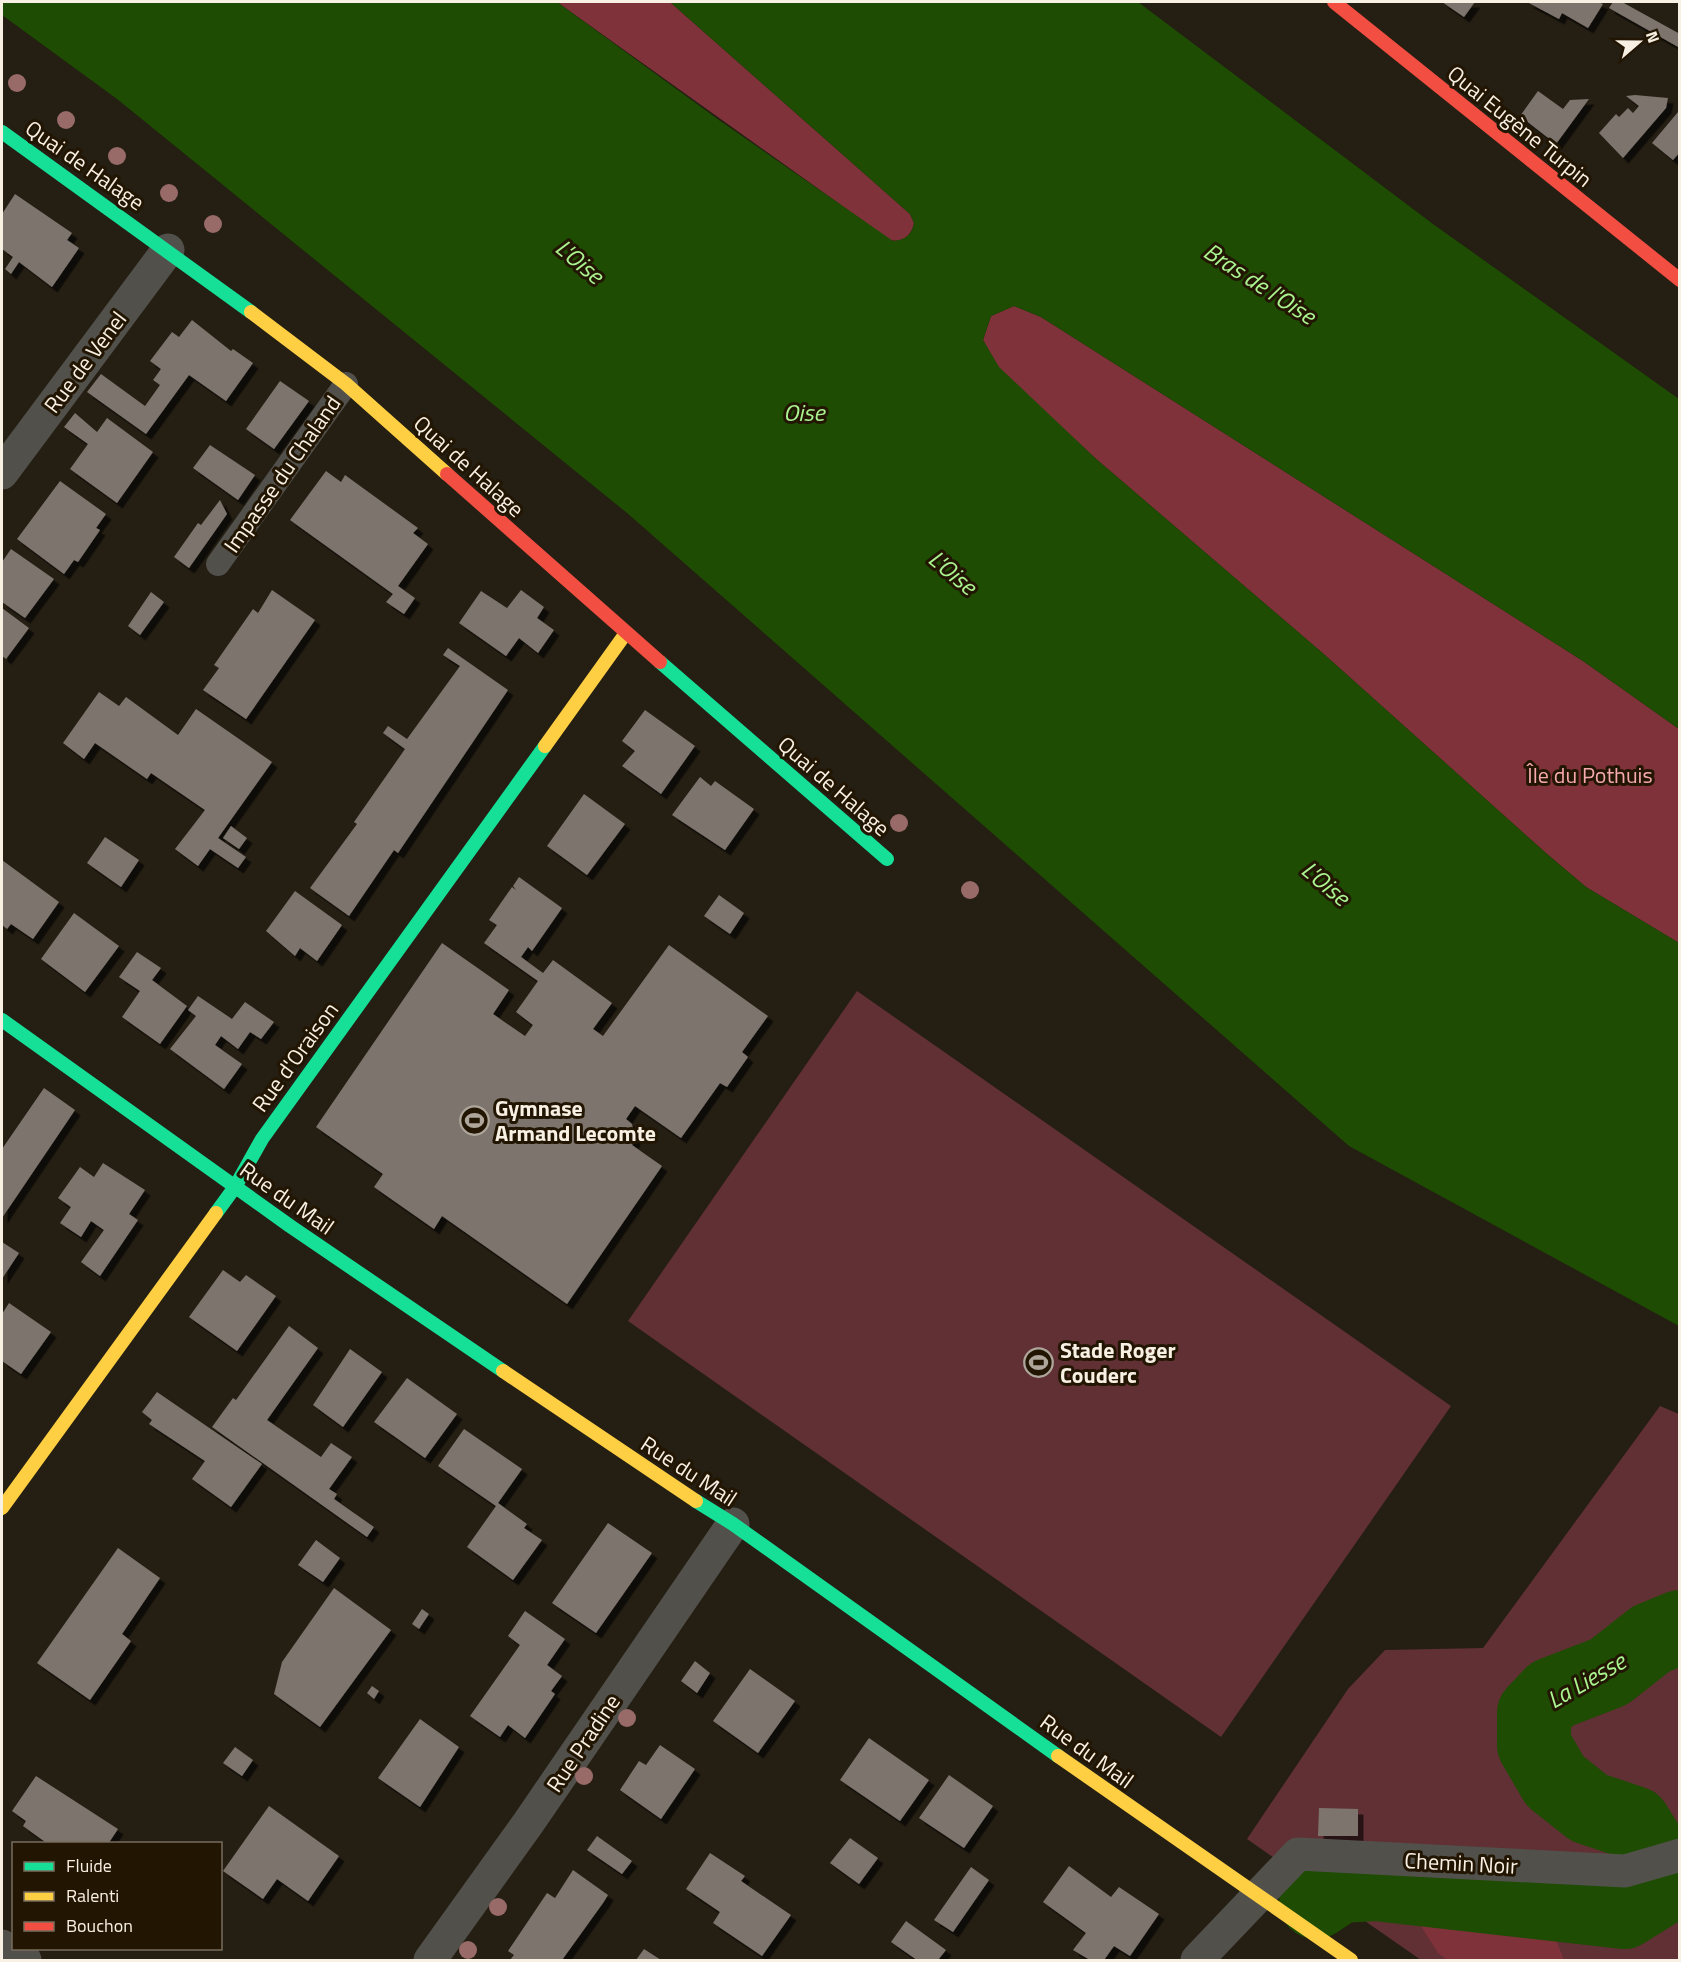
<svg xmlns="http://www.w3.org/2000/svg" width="1681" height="1962" font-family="'Titillium Web',sans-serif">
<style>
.green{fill:#613034}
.forest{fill:#7f323a}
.water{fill:#1d4c02}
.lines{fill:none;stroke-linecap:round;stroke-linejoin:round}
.river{stroke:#1d4c02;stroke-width:74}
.building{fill:#7d746d;filter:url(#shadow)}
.lane{stroke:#52504b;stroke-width:24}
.street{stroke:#52504b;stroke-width:33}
.fast{stroke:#16e098;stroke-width:14}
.slow{stroke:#ffcf43;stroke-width:14}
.jam{stroke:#f24e42;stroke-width:14}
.tree{fill:#986a68}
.labels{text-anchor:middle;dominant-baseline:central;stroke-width:6;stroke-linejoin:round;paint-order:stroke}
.street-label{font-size:22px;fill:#f9f0e4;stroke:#221603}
.park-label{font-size:22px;fill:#f6a9ae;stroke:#221603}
.poi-label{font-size:22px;font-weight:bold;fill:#f9f0e4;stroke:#221603;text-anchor:start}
.water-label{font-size:24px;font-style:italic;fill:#abf591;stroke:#221603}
</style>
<defs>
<filter id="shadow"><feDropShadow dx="5.5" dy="5.5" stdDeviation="0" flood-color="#0009"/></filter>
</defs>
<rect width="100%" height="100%" fill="#241e13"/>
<path class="green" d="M857,991L1451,1406L1221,1737L628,1321Z
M1660,1406L1679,1414V1960H1421L1247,1839L1348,1689L1385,1650L1483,1648Z"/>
<path class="forest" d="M557,2H670L910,214L914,223C912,235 903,243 890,240Z
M1014,306L1041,317L1583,661L1679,729V943L1586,887L1547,854L1326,656L1095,458L998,367L983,340L991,316Z
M1445,1898L1498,1914L1551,1927L1564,1960H1447L1438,1953L1411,1910Z"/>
<path class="water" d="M2,2H557L719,120L893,241C905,240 912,235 914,223L910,214L670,2H1138L1433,224L1679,399V729L1583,661L1041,317L1014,306L991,316L983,340L999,367L1095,458L1326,656L1547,854L1586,887L1679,943V1326L1349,1146L627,513L117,99L2,15Z"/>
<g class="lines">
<path class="river" d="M1647,1844L1634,1823L1589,1808L1555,1781L1534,1745V1713L1552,1694L1609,1672L1651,1639L1680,1627
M1316,1902L1340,1886L1376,1884L1624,1912L1661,1889"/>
</g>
<path class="building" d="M1442,2H1475L1464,17Z
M1527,2H1598L1603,4L1588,28L1562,13L1559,19Z
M1613,2H1622L1680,34V48L1609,8Z
M1538,91L1563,109L1570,100L1589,99L1556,144L1520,116Z
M1635,95L1668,98L1666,108L1623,158L1599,133L1616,114L1619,117L1628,108L1633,113L1639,106L1626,96Z
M1678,112L1680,152L1673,160L1652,143Z
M15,194L72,233L67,240L79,248L52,287L19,262L11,274L5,269L13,257L2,249V214Z
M192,320L231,351L233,349L253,363L226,401L189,375L146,434L87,392L101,374L145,406L160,385L153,380L161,369L150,361L172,332L179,337Z
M280,381L309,401L274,449L246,429Z
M75,413L97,432L107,418L153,452L117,503L70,469L88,444L64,427Z
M210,445L255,475L238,500L193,468Z
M326,471L341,482L345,475L418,528L413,533L428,544L398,586L415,598L404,614L386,602L393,594L290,520Z
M60,481L106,514L96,528L100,530L78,562L74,560L64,574L17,539Z
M220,500L227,514L189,568L174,557L198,523L201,525Z
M11,549L54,579L25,618L2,602V562Z
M272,590L315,620L246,719L203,690L219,668L214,665L253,609L258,613Z
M521,590L544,607L537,618L554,630L538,653L519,638L506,656L459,623L481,591L507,608Z
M151,592L164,602L140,635L128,626Z
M2,608L29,628L6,659L2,656Z
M448,648L508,690L398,853L394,850L349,916L310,888L357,824L354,822L405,749L383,733L388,726L407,739L460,666L443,655Z
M99,692L119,706L126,697L178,735L196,709L272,762L218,838L246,857L238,868L210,849L198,866L175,849L205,810L151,773L147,779L95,743L84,759L63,743Z
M645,710L695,746L661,794L622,766L635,751L622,741Z
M700,777L711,786L715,781L754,809L725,850L672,815Z
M584,794L625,824L587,875L547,846Z
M231,826L247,838L239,849L223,838Z
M105,837L139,860L121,887L87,863Z
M2,860L59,902L33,939L11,924L7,929L2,925Z
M519,877L562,908L532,951L528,947L521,957L543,973L553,960L612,1003L593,1029L603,1036L669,945L768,1016L742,1052L748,1057L727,1087L720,1083L681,1138L635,1106L626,1119L632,1124L635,1140L632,1145L662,1166L567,1304L442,1216L434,1229L374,1187L383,1174L316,1127L442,943L509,990L493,1014L525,1036L533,1025L516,1012L538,981L484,943L497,925L489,920L512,887L516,890L513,886Z
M295,891L342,925L317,961L300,948L295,956L266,931Z
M719,895L744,913L730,934L704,916Z
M74,913L119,946L85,992L41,959Z
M137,952L161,968L152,980L187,1006L160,1044L122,1017L140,991L119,977Z
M198,996L232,1019L245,1002L274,1022L261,1039L250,1032L238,1049L221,1036L215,1045L242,1064L224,1089L170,1049L196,1016L188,1010Z
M44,1088L75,1110L2,1218V1149Z
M103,1163L145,1190L129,1214L138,1220L100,1276L81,1262L104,1230L91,1221L81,1237L60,1223L71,1207L58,1198L80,1167L94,1177Z
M2,1242L19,1253L2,1279Z
M223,1270L240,1282L246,1275L276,1296L237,1351L189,1317Z
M9,1303L51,1332L21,1374L2,1361V1314Z
M289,1326L318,1348L267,1420L321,1457L331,1443L352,1457L329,1489L337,1494L334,1499L374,1527L367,1537L212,1427L233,1398L236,1400Z
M350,1349L382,1372L343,1427L313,1405Z
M407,1378L457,1414L425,1458L374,1422Z
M157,1392L262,1464L231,1507L192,1479L205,1461L149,1424L152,1420L142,1412Z
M464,1429L522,1469L498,1503L527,1524L524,1528L542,1540L513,1580L467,1547L496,1506L438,1466Z
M608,1523L652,1553L596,1633L552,1603Z
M316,1540L340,1558L323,1582L298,1565Z
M118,1548L160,1578L122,1634L131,1641L90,1700L37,1663Z
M334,1588L391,1630L320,1727L274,1694L282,1662Z
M422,1609L429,1614L419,1629L412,1624Z
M525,1611L565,1639L547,1665L562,1676L551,1691L555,1694L525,1738L508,1725L500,1737L470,1716L520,1645L508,1636Z
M695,1661L710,1673L697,1693L681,1681Z
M750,1669L795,1701L758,1753L713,1721Z
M372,1686L379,1691L374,1699L367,1693Z
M420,1719L459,1747L420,1807L378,1778Z
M869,1738L929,1780L900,1821L840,1780Z
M660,1745L695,1769L661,1819L620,1790L639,1761L646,1765Z
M235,1747L253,1760L242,1776L223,1763Z
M949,1775L993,1806L964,1848L919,1818Z
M36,1776L118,1829L108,1844H48L23,1826L26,1821L12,1811Z
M269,1806L339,1856L308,1901L277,1879L263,1899L223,1871Z
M1319,1808L1358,1809V1836H1318Z
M597,1836L632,1861L622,1874L587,1850Z
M850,1838L878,1858L859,1884L830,1863Z
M710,1853L745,1876L741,1881L791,1915L762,1956L713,1923L720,1912L686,1889Z
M1069,1866L1111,1897L1119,1887L1159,1914L1130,1956L1114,1946L1104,1960H1090L1073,1950L1086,1933L1043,1902Z
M971,1867L989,1880L953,1932L934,1920Z
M573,1870L608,1895L603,1903L562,1960H510L514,1955L508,1951L547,1893L555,1898Z
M906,1921L946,1950L938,1960H917L891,1942Z
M644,1949L661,1960H636Z"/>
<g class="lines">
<path class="lane" d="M218,564L346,384"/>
<path class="street" d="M2,473L168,250
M2,1946L25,1960
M430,1960L529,1822L733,1524
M1197,1960L1298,1854L1625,1871L1680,1855"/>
<path class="fast" d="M2,132L251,312
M660,662L887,859
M2,1020L290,1226L503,1371
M216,1213L235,1187L262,1139L545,746
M696,1501L733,1524L1058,1756"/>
<path class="slow" d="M251,312L346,384L447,474
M545,746L626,633
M503,1371L696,1501
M2,1508L216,1213
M1058,1756L1351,1960"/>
<path class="jam" d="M1334,2L1680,280
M447,474L660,662"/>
</g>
<g class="tree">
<circle cx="17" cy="83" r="9"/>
<circle cx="66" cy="120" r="9"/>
<circle cx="117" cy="156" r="9"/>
<circle cx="169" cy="193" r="9"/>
<circle cx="213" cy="224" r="9"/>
<circle cx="899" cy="823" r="9"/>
<circle cx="970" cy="890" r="9"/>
<circle cx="627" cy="1718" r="9"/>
<circle cx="584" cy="1776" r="9"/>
<circle cx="498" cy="1907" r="9"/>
<circle cx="468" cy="1950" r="9"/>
</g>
<defs>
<symbol id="stadium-ring" viewBox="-11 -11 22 22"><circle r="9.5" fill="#221603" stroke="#aea69b" stroke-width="1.5"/><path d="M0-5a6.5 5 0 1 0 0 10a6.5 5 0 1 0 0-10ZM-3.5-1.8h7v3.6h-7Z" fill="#aea69b"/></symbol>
</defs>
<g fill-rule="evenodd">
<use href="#stadium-ring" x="458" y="1104" width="33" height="33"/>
<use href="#stadium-ring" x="1022" y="1346" width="33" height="33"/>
</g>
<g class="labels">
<g class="street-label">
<text transform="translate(1520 126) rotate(39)">Quai Eugène Turpin</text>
<text transform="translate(85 165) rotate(35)">Quai de Halage</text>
<text transform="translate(85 362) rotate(-53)">Rue de Venel</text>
<text transform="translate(469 466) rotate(42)">Quai de Halage</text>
<text transform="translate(282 474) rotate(-55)">Impasse du Chaland</text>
<text transform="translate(834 786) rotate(41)">Quai de Halage</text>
<text transform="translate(295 1057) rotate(-54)">Rue d'Oraison</text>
<text transform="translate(287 1198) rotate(35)">Rue du Mail</text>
<text transform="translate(689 1471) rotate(33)">Rue du Mail</text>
<text transform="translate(583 1743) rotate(-56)">Rue Pradine</text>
<text transform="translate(1087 1751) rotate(36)">Rue du Mail</text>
<text transform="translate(1461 1863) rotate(3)">Chemin Noir</text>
</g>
<g class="park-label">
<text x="1590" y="775">Île du Pothuis</text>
</g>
<g class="poi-label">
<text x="495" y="1108">Gymnase<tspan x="495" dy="25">Armand Lecomte</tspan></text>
<text x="1060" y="1350">Stade Roger<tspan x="1060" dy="25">Couderc</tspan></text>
</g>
<g class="water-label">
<text transform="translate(580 261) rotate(40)">L'Oise</text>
<text transform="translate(1260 283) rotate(33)">Bras de l'Oise</text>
<text x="804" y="412">Oise</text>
<text transform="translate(953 572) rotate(40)">L'Oise</text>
<text transform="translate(1326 883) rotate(40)">L'Oise</text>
<text transform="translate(1586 1680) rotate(-30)">La Liesse</text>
</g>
</g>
<rect width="1681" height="1962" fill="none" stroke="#f9f0e4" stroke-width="6"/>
<rect x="12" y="1842" width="210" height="108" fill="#221603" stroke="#786d5d" stroke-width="1.5"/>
<rect x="24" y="1862" width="30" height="9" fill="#16e098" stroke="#786d5d" stroke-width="1.5"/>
<text x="66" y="1872" font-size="18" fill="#f9f0e4">Fluide</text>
<rect x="24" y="1892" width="30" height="9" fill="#ffcf43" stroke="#786d5d" stroke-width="1.5"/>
<text x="66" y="1902" font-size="18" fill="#f9f0e4">Ralenti</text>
<rect x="24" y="1922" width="30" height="9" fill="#f24e42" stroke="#786d5d" stroke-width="1.5"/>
<text x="66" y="1932" font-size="18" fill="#f9f0e4">Bouchon</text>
<g transform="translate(1639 42) rotate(70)" stroke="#221603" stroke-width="4.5" paint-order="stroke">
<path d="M0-4.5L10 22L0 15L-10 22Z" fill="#f9f0e4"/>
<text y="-9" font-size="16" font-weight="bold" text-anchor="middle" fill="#f9f0e4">N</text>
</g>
</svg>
